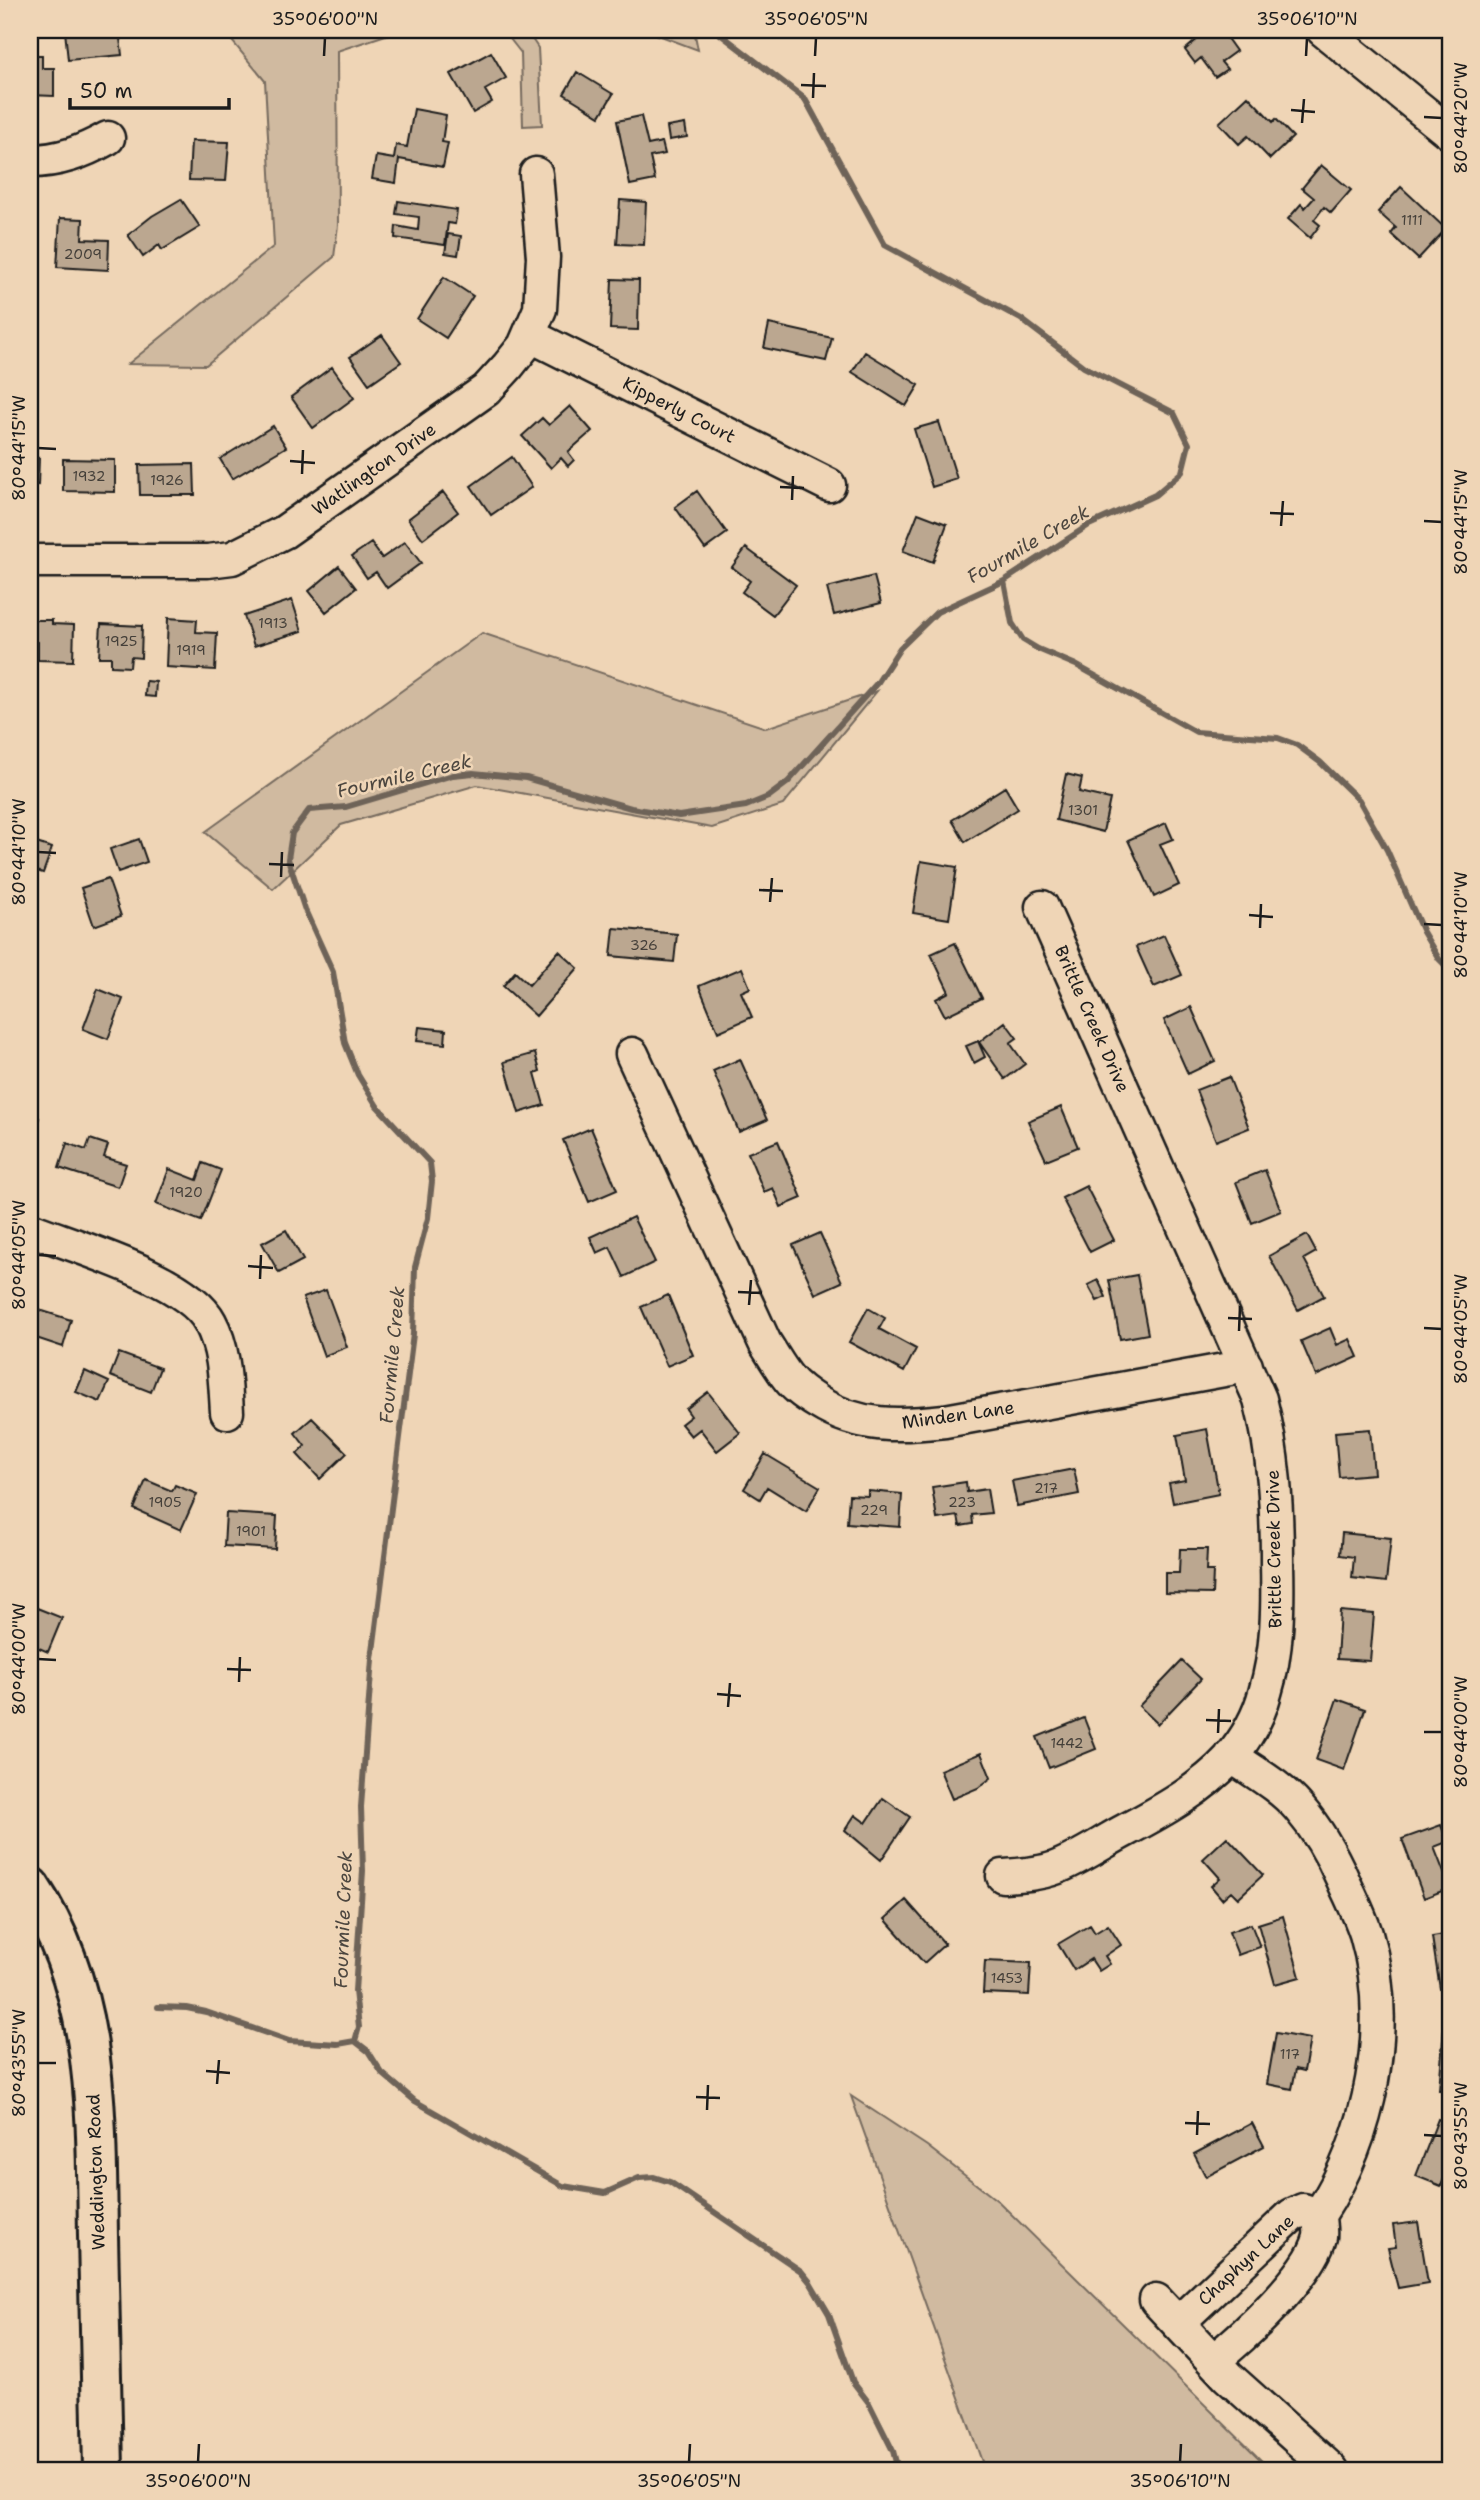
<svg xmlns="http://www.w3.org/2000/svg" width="1480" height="2500" font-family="'Shantell Sans',sans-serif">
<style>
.green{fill:#d0baa0;stroke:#766b5e;stroke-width:2}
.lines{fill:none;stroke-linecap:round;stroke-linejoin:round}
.stream{stroke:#6e6358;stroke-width:6}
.building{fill:#bba790;stroke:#1c1c1c;stroke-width:2}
.minor-casing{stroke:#1c1c1c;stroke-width:37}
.major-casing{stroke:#1c1c1c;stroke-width:44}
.minor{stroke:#efd5b6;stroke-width:32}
.major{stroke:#efd5b6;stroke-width:38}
.ticks{fill:none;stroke:#1c1c1c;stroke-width:2.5}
.labels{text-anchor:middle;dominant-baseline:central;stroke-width:5;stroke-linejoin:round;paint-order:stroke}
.number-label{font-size:14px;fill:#443f39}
.street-label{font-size:18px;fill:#1c1c1c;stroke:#efd5b6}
.water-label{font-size:19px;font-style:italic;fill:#4c463f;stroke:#efd5b6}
.neatline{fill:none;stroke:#1c1c1c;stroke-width:2.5}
.ticks-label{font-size:18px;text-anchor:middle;fill:#1c1c1c}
</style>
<rect width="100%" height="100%" fill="#efd5b6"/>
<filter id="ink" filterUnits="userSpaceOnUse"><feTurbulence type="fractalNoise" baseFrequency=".0143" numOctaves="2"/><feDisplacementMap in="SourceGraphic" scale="14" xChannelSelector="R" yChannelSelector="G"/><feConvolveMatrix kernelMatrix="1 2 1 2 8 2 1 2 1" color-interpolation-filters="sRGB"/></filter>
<g filter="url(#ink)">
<path class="green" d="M223,30H401L337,51L338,225L334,257L206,365L128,364L274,246L265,81Z
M503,30H526L538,48L542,125L523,126L521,53Z
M645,30H694L698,50Z
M482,633L766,728L877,691L783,805L712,828L477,785L341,825L273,889L205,832Z
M851,2096L927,2146L999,2202L1271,2470H985Z"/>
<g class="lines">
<path class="stream" d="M1004,581L1012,623L1023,640L1038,649L1076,665L1196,732L1278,738L1297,745L1320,762L1359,800L1387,850L1423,932L1439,959L1450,970
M158,2007L187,2008L206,2012L289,2041L338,2044L355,2041
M355,2041L359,2027L355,1991L363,1871L361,1807L372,1659L413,1334L415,1267L428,1218L432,1181L430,1163L377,1106L358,1075L345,1043L333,972L305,910L288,859L292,833L309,810L346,807L453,775L473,773L526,778L631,808L679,816L746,806L768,797L788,782L878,682L900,648L937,612L1004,581L1089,525L1155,495L1182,472L1189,444L1174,413L1084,367L1021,319L885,245L805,99L715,30
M355,2041L368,2051L382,2073L415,2101L563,2186L605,2193L639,2178L654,2177L670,2182L801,2271L810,2282L829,2314L853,2382L869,2403L893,2451L898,2470"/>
</g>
<path class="building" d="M119,30L122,55L68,60L65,31Z
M1208,30H1221L1236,51L1221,62L1227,69L1215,77L1201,58L1195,63L1185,50Z
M491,52L506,78L485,90L492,102L473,113L451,74Z
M30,55H42V68H54V96L30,95Z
M577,72L613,94L600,116L564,94Z
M1248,96L1273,122L1276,119L1293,137L1270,159L1248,136L1239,144L1219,123Z
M414,109L446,115L442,142L448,143L443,167L399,159L396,183L372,179L376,156L394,159L396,145L407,147Z
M641,116L648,145L662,142L665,154L650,157L655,180L630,185L617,121Z
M685,124L687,137L669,140L667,127Z
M191,141L229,142L226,181L189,180Z
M1321,165L1351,190L1331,213L1324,207L1314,220L1320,225L1310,238L1288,219L1301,204L1305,208L1314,198L1302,188Z
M1401,187L1446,229L1418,259L1391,234L1396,228L1378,212Z
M181,199L200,227L162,250L159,245L143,257L128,235L152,216Z
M620,200L646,202L644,245L617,244Z
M398,201L457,210L455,224L448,223L445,245L395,238L396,226L418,230L419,217L396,214Z
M60,218L83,219L82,239L109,240L108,270L57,267Z
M448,234L461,236L458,255L445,253Z
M444,277L473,296L446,338L417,319Z
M612,279L639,280L638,330L610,329Z
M769,324L832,338L826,361L764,348Z
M382,335L401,362L369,384L350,357Z
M865,352L919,385L906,406L852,372Z
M332,367L354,398L313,428L291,397Z
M570,406L592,431L568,452L574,460L568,466L561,458L551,468L522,436L542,418L549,425Z
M939,422L957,479L932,487L914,429Z
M273,426L286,447L232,479L220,459Z
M30,457L39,458L38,485L30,484Z
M512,457L532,487L491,515L471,486Z
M63,459L115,460V492L63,491Z
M194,464L195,495H140L139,465Z
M697,491L727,533L705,549L675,507Z
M443,492L458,512L423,539L408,519Z
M918,513L947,524L933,562L903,551Z
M405,542L421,563L387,588L376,572L367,578L352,556L371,543L382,558Z
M746,548L796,585L773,615L742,592L750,581L732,567Z
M339,566L356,588L326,612L309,591Z
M874,576L881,603L834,615L827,588Z
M292,600L302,631L254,646L244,616Z
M168,618L197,620L196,632L217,633L215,670L166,667Z
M30,620H52V624L74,625L73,661L38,660V642H30Z
M101,624L142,626L141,658L131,657L130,667L111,666V657H99Z
M146,681L156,682L155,697L145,696Z
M1066,774L1082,778L1079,792L1110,799L1103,832L1056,820Z
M1005,787L1018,809L965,842L952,820Z
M1166,823L1173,839L1160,844L1179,885L1154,897L1128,840Z
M139,839L147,862L118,872L110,849Z
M30,841L52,848L43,873L30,869Z
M921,861L957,867L949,919L913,913Z
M108,879L121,916L94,926L81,888Z
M614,928L677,934L674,962L611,956Z
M1164,935L1182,975L1154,987L1136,947Z
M955,943L982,998L945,1016L936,999L949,992L931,954Z
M559,951L578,968L536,1016L503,986L515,972L529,985Z
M742,968L750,988L741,992L752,1017L718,1032L699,986Z
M98,989L123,999L108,1039L83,1029Z
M1191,1007L1215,1061L1188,1074L1164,1020Z
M1005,1022L1017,1038L1010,1043L1025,1064L1005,1079L979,1042Z
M419,1027L446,1030L445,1044L417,1041Z
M978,1041L985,1057L974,1063L966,1046Z
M535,1053L540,1071L535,1073L544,1105L519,1113L504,1062Z
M740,1059L767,1120L739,1132L713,1071Z
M1229,1077L1249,1128L1216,1141L1196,1090Z
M1061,1107L1078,1147L1046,1160L1028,1121Z
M30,1114L39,1118L30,1143Z
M591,1128L617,1190L589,1202L563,1140Z
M90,1139L108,1145L104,1157L126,1164L118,1187L59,1168L67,1143L86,1150Z
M778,1141L802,1198L781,1207L773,1188L764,1192L748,1153Z
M203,1163L221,1170L201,1221L156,1204L169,1169L197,1180Z
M1265,1170L1281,1211L1252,1223L1236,1182Z
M1086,1186L1114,1240L1090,1252L1062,1198Z
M633,1217L655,1262L624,1277L610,1247L597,1253L590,1237Z
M286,1230L303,1260L279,1273L262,1243Z
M820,1233L842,1282L815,1294L793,1245Z
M1307,1235L1316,1252L1304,1259L1324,1296L1298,1310L1269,1256Z
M1137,1275L1148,1334L1120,1339L1109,1280Z
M1098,1280L1106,1297L1097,1301L1088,1285Z
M326,1290L347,1347L324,1356L303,1298Z
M668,1295L693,1355L667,1366L641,1307Z
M30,1307L71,1320L63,1347L30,1336Z
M868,1308L885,1318L879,1329L916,1349L904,1372L849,1342Z
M1330,1328L1337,1345L1350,1339L1358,1357L1316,1376L1301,1341Z
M119,1353L160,1368L151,1392L110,1376Z
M85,1371L109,1382L100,1402L76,1392Z
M708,1392L740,1433L717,1451L700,1429L691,1436L681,1424L691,1416L686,1409Z
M312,1418L347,1453L320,1479L297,1454L305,1446L295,1433Z
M1207,1429L1219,1494L1173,1503L1169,1483L1185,1480L1177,1435Z
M1370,1429L1374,1474L1339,1477L1335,1432Z
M765,1454L820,1487L806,1511L767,1487L760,1499L744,1489Z
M1074,1469L1079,1494L1017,1506L1012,1481Z
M146,1480L172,1491L175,1485L197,1494L181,1530L134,1509Z
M966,1482L967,1492L987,1489L991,1513L972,1515L973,1524L960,1526L958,1516L937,1519L932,1487Z
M868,1491L902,1494L900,1527L847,1523L849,1495L868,1496Z
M226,1513L277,1516L275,1549L224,1546Z
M1342,1533L1391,1538L1386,1582L1352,1578L1354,1557L1340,1555Z
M1180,1549H1207L1206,1571H1213L1212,1594L1165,1593V1573H1179Z
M37,1608L62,1618L48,1652L30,1644V1627Z
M1340,1611L1374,1614L1370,1661L1337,1659Z
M1182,1661L1201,1679L1158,1724L1139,1706Z
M1337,1699L1365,1709L1344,1770L1316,1760Z
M1084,1718L1096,1749L1049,1768L1037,1737Z
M981,1753L991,1778L978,1788L952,1799L940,1770Z
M883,1798L910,1817L881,1860L845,1830L855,1815L866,1823Z
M1441,1825L1447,1842L1434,1847L1450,1888L1424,1898L1402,1839Z
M1227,1837L1263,1875L1238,1898L1231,1891L1222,1899L1211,1886L1220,1878L1203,1859Z
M906,1900L945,1944L924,1963L885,1919Z
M1283,1916L1300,1977L1275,1984L1258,1924Z
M1251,1924L1260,1947L1238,1955L1229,1932Z
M1090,1925L1095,1933L1108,1925L1121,1945L1105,1956L1110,1964L1099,1971L1091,1959L1074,1970L1058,1944Z
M1450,1934V1987L1440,1989L1432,1937Z
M985,1961L1031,1963L1029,1995L983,1993Z
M1444,2027H1450V2090H1439Z
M1276,2033L1310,2039L1304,2071L1296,2069L1292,2089L1267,2084Z
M1438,2119L1450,2124V2163L1441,2186L1416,2176Z
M1252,2123L1264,2146L1206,2177L1194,2154Z
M1418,2222L1428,2283L1398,2288L1388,2248L1396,2247L1393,2225Z"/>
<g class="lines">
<defs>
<path id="minor" d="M1323,30L1450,133
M30,161C59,161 83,152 108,138
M529,335L829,485
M30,561H208L232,558L284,532L486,390L508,366L524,346L540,309L543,257L536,174
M632,1054L765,1343C773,1355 780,1368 789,1379C797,1389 808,1396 819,1403C859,1428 900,1426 945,1421L1246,1366
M30,1229C76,1247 188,1279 210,1322C225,1350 225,1381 227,1412
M1231,1756C1254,1772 1280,1786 1299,1808C1317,1829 1332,1855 1343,1880C1351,1898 1360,1915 1366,1934C1393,2026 1371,2136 1319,2215
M1003,1876C1020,1875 1039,1874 1055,1868C1079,1859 1103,1842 1126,1830C1162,1811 1202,1789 1230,1758C1245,1740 1259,1716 1265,1693C1278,1651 1278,1605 1277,1562C1277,1506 1274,1453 1260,1399L1042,907
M1156,2300L1228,2377L1332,2470
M1178,2323L1292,2215L1303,2210L1319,2215C1319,2222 1321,2230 1320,2237C1311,2275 1243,2337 1213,2361"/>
<path id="major" d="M30,1887C100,1992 96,2115 98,2236C100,2314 102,2392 103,2470"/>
</defs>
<use href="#minor" class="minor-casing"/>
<use href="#major" class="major-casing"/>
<use href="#minor" class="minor"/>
<use href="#major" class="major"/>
</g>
</g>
<path class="ticks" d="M324,56L325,38M815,56L816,38M1306,56L1307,38M801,85L826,86M813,98L814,73M1291,110L1315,112M1424,117L1442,118M1302,123L1304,99M38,448L56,449M290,461L315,463M302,474L303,450M780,487L804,488M792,500L793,476M1270,513L1294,514M1424,521L1442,522M1281,526L1283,501M38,852L56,853M269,864L294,865M281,877L282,852M759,890L783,891M770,902L772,878M1249,915L1273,917M1424,924L1442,925M1260,928L1261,904M38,1255L56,1256M248,1266L273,1268M260,1279L261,1255M738,1292L762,1293M749,1305L751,1280M1228,1318L1252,1319M1424,1328L1442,1329M1239,1331L1240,1306M38,1659L56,1660M227,1669L251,1670M239,1682L240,1657M717,1694L741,1696M728,1707L730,1683M1206,1720L1231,1721M1424,1732H1442M1218,1733L1219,1709M38,2063H56M206,2071L230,2073M217,2084L219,2060M696,2097L720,2098M707,2110L708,2085M1185,2123L1210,2124M1197,2135L1198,2111M1424,2135L1442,2136M198,2462L199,2444M689,2462L690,2444M1180,2462L1181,2444"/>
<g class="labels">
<g class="number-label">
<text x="1412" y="220">1111</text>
<text x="83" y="254">2009</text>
<text x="89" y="476">1932</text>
<text x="167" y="480">1926</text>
<text x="273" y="623">1913</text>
<text x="121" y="641">1925</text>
<text x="191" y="650">1919</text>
<text x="1083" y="810">1301</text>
<text x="644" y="945">326</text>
<text x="186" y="1192">1920</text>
<text x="1046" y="1488">217</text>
<text x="165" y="1502">1905</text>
<text x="962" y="1502">223</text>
<text x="874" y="1510">229</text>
<text x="251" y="1531">1901</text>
<text x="1067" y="1743">1442</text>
<text x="1007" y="1978">1453</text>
<text x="1290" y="2054">117</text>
</g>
<g class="street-label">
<text transform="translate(679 410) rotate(27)">Kipperly Court</text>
<text transform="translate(374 469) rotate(-35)">Watlington Drive</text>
<text transform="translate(1092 1019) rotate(66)">Brittle Creek Drive</text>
<text transform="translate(958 1415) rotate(-8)">Minden Lane</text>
<text transform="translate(1274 1549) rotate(-91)">Brittle Creek Drive</text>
<text transform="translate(96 2172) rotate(-92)">Weddington Road</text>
<text transform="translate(1246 2260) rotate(-43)">Chaphyn Lane</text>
</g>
<g class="water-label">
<text transform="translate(1028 544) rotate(-30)">Fourmile Creek</text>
<text transform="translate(404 776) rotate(-13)">Fourmile Creek</text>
<text transform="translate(392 1355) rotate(-85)">Fourmile Creek</text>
<text transform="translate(343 1920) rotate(-88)">Fourmile Creek</text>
</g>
</g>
<rect width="1480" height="2500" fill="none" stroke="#efd5b6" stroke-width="77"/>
<path d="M70 98v10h159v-10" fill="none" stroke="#1c1c1c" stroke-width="3.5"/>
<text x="80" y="98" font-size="21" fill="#1c1c1c" stroke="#efd5b6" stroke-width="5" paint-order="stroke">50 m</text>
<rect x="38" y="38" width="1404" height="2424" class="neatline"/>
<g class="ticks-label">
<text x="325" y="25">35°06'00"N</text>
<text x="816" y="25">35°06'05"N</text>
<text x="1307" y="25">35°06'10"N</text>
<text transform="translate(1461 118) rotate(-90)" y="6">80°44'20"W</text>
<text transform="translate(19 448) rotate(-90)" y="6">80°44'15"W</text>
<text transform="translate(1461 522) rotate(-90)" y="6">80°44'15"W</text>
<text transform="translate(19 852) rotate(-90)" y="6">80°44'10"W</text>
<text transform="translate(1461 925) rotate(-90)" y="6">80°44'10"W</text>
<text transform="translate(19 1255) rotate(-90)" y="6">80°44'05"W</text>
<text transform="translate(1461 1329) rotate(-90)" y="6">80°44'05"W</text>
<text transform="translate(19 1659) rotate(-90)" y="6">80°44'00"W</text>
<text transform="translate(1461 1732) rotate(-90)" y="6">80°44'00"W</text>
<text transform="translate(19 2063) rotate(-90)" y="6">80°43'55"W</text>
<text transform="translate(1461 2136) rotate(-90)" y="6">80°43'55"W</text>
<text x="198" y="2487">35°06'00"N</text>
<text x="689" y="2487">35°06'05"N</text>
<text x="1180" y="2487">35°06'10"N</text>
</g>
</svg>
